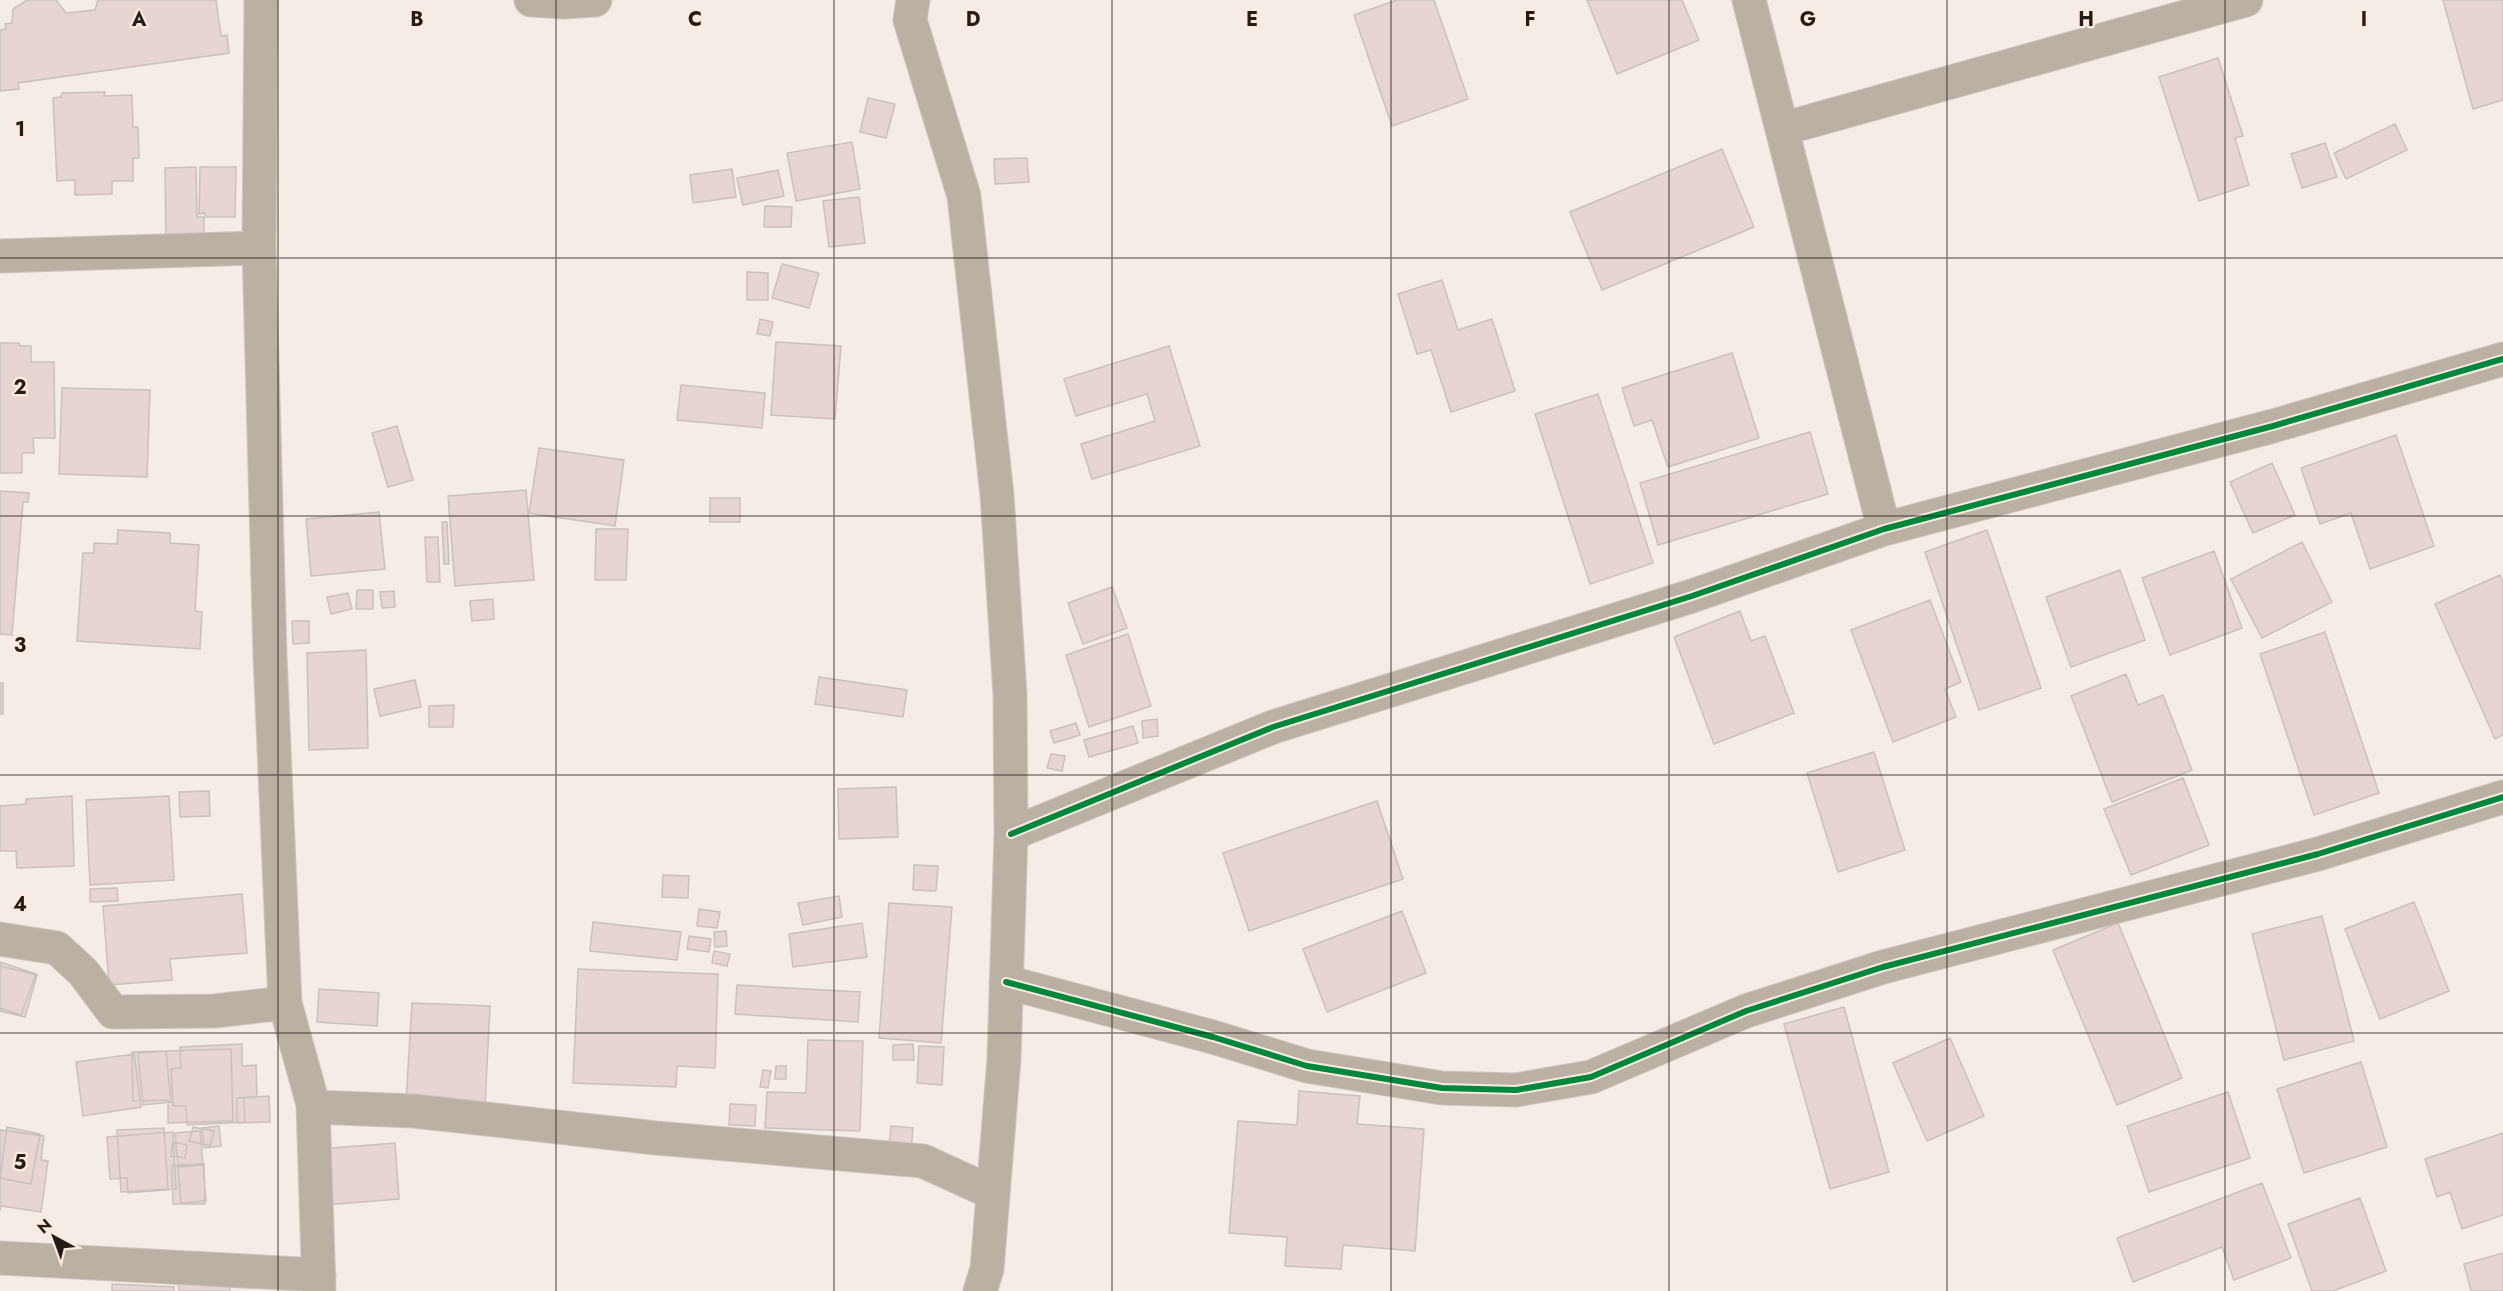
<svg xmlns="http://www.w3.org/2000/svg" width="2503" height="1291" font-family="Jost,sans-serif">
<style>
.building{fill:#e6d5d1;stroke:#c9c1bd;stroke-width:1.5}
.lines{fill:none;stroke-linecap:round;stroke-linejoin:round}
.minor-casing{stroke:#cec7c2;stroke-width:35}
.minor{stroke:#bab0a3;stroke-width:33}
.cycleway-casing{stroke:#fceae0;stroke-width:10}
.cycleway{stroke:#00873e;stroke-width:6}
.grid{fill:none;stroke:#231c17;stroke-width:1.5;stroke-opacity:0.55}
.grid-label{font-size:20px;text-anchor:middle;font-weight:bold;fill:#231c17;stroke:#fceae0;stroke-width:4.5;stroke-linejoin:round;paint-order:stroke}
</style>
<rect width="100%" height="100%" fill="#f6ece6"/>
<path class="building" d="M27,0H56L66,13L95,10L98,0H216L221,36L227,35L229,53L18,83L19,89L0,91V30L6,29L5,24L12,23L13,9Z
M1397,0H1434L1468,99L1392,126L1354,15Z
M1587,0H1682L1699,40L1617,74Z
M2443,0H2503V100L2473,109Z
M2218,58L2243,136L2235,138L2249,185L2199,201L2159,77Z
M105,92L104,96L132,95L133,127H138L139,158H133V181H112V194L75,195V180L57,181L53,98L61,97L62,93Z
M868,98L895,104L886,138L860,132Z
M2395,124L2407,150L2346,179L2334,153Z
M852,142L860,189L796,201L787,153Z
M2325,143L2337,177L2302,188L2291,154Z
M1722,149L1754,227L1602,290L1570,212Z
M1027,158L1029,182L995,184L994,159Z
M196,167L197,217H204V241L166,243L165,168Z
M200,167H236L235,217H205V213L199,214Z
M732,169L736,197L693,203L690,175Z
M778,170L784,196L743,205L737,178Z
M859,197L865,243L829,247L823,201Z
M765,206L792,207L791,227H764Z
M782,264L819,273L809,308L772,298Z
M747,272L768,273V300H747Z
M1442,280L1458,330L1492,319L1515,391L1451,412L1431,350L1417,354L1398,294Z
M760,319L773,322L770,336L757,334Z
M776,342L841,346L835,419L771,415Z
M0,343H19L20,346H31V362H54L55,438H33L34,453H22V473H0Z
M1169,346L1200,446L1092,479L1081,444L1155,421L1147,394L1076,416L1064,379Z
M1732,353L1759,438L1668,467L1652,420L1634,426L1622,388Z
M681,385L765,393L762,428L677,420Z
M62,388L150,390L147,477L59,474Z
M1598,394L1653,563L1590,584L1535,414Z
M397,426L413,480L388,487L372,433Z
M1810,432L1828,494L1658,545L1640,483Z
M2396,435L2434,546L2370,569L2351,513L2320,524L2301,468Z
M539,448L624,460L615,526L529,513Z
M2272,463L2295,515L2253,533L2230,482Z
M526,490L534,580L455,586L448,496Z
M0,491L29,493L28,502H23L12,635L0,634Z
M710,498H740V522H710Z
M379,512L385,569L311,576L306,519Z
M442,522H447L449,564H444Z
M596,529H628L626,580H595Z
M118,530L170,533V543L199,545L195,611L202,612L200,649L77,641L83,553H94V543L117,544Z
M1987,530L2041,688L1979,710L1925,552Z
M425,537H438L440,582H427Z
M2302,542L2332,602L2262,638L2231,579Z
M2214,551L2242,628L2170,655L2142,578Z
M2120,570L2145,640L2071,667L2046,597Z
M2500,575L2503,582V735L2495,739L2435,604Z
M1112,587L1127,628L1083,644L1068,603Z
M357,590H373V609H356Z
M394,591L395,607L382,608L380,592Z
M348,593L352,609L331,614L327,597Z
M493,599L494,619L472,621L470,601Z
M1930,600L1961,682L1945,689L1956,717L1893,742L1851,630Z
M1740,611L1751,641L1765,636L1794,713L1714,744L1674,637Z
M292,621H309V643L293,644Z
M2325,632L2379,793L2314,815L2260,654Z
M1128,634L1151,706L1089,727L1066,655Z
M366,650L368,748L309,750L307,653Z
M2126,674L2138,705L2163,695L2192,770L2112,802L2071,696Z
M819,677L907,690L903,717L815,704Z
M415,680L421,707L380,716L374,689Z
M0,683H3V714H0Z
M454,705L453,727H429V706Z
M1157,719L1158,736L1143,738L1142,721Z
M1076,723L1080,735L1054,743L1050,731Z
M1133,726L1138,743L1089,757L1084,740Z
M1874,752L1905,850L1838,872L1807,773Z
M1051,754L1065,756L1062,771L1047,768Z
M2183,778L2209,845L2131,875L2104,809Z
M896,787L898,837L839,839L838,789Z
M209,791L210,816L180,817L179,792Z
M72,796L74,866L17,868L16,851H0V806L26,804V799Z
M169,796L174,880L90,885L86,800Z
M1377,801L1403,879L1249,931L1223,853Z
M914,865L938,866L936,891L913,890Z
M663,875L689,876L688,898L662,897Z
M117,888L118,901L90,902V889Z
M242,894L247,953L170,959L172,980L109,985L103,906Z
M839,896L842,917L803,925L798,903Z
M2414,902L2449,991L2380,1019L2345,929Z
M889,903L952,907L941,1043L879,1038Z
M699,909L720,912L717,928L697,926Z
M1402,911L1426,973L1327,1012L1303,949Z
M2322,916L2354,1041L2284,1060L2252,934Z
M593,922L681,932L677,960L590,951Z
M862,923L867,957L793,967L789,934Z
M2118,923L2182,1078L2117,1105L2053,950Z
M726,931L727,946L715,947L714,932Z
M689,936L711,939L709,952L687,949Z
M714,951L730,954L727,966L712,963Z
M0,962L36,974L21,1015L0,1008Z
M0,966L37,975L25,1017L0,1011Z
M578,969L718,974L715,1068L677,1066L676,1087L573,1083Z
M737,985L860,992L858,1022L735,1014Z
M319,989L379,993L377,1026L317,1022Z
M412,1003L490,1006L485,1106L406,1102Z
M1844,1007L1889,1172L1830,1189L1784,1024Z
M1950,1038L1984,1116L1927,1141L1893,1063Z
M808,1040L863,1041L860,1131L765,1128L767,1092L806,1093Z
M242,1044V1066L256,1065L257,1097L244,1098L245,1122L187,1125L186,1106H173L171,1069L181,1068L180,1047Z
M913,1044L914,1060H893V1045Z
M919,1046L944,1047L942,1085L917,1083Z
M231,1049L233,1121L168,1123V1100L133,1101L132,1052Z
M166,1051L171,1102L143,1105L138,1053Z
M134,1054L141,1107L83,1116L76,1062Z
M2361,1062L2387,1147L2304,1173L2277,1089Z
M776,1066H786V1079H775Z
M763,1070L771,1071L768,1088L760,1087Z
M1299,1091L1360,1096L1357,1124L1424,1129L1415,1251L1343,1245L1341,1269L1285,1266L1287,1237L1229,1233L1238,1121L1297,1125Z
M2228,1092L2250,1158L2149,1192L2127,1126Z
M269,1096L270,1122L237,1123V1098Z
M730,1104L756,1105L755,1126L729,1125Z
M219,1126L221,1146L204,1148L202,1128Z
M891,1126L913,1128L911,1152L889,1151Z
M7,1127L40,1134L31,1184L0,1178Z
M193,1127L214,1131L210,1146L189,1141Z
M164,1128L168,1189L121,1192L117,1130Z
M0,1130L44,1136L41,1160L48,1161L41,1212L1,1206L0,1211Z
M200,1131L203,1164L178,1166L175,1133Z
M173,1132L176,1189L128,1193L127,1178L110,1179L107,1137Z
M2503,1133V1215L2462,1229L2450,1192L2437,1197L2425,1159Z
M173,1142L187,1145L185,1158L171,1156Z
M395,1143L399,1199L325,1205L320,1149Z
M204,1164L205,1204H173L172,1165Z
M203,1165L206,1201L181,1203L178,1167Z
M2262,1183L2291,1258L2234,1280L2222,1247L2133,1282L2117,1238Z
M2360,1198L2386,1271L2333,1291H2312L2288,1224Z
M2503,1253V1291H2471L2464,1264Z
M230,1281V1291H179L178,1283Z
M112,1284L174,1287V1291H112Z"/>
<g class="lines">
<defs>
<path id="minor" d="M261,0L259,248L270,656L285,1003L313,1104L319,1291
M531,0L564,2L595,0
M913,0L910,20L964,196L997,495L1010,694L1011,834L1004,1059L987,1269L980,1291
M1749,0L1884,529
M1782,129L2246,0
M0,256L259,248
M1011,834L1273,727L1692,596L1884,529L2273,426L2503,359
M0,939L57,948L83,972L113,1012L214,1011L285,1003
M1006,982L1213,1037L1307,1066L1442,1088L1516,1090L1591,1077L1746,1011L1883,967L2318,854L2503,797
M313,1107L414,1111L656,1138L923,1161L993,1193
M0,1258L319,1275"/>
</defs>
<use href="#minor" class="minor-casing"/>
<use href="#minor" class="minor"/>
<defs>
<path id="cycleway" d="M1011,834L1273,727L1692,596L1884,529L2273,426L2503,359
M1006,982L1213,1037L1307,1066L1442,1088L1516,1090L1591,1077L1746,1011L1883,967L2318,854L2503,797"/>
</defs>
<use href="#cycleway" class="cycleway-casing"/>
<use href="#cycleway" class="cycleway"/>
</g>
<path class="grid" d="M278,0V1291M556,0V1291M834,0V1291M1112,0V1291M1391,0V1291M1669,0V1291M1947,0V1291M2225,0V1291M0,258H2503M0,516H2503M0,775H2503M0,1033H2503"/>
<g class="grid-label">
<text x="139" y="26">A</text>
<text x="417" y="26">B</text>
<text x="695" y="26">C</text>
<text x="973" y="26">D</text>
<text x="1252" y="26">E</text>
<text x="1530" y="26">F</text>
<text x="1808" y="26">G</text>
<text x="2086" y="26">H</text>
<text x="2364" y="26">I</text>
<text x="20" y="136">1</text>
<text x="20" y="394">2</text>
<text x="20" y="652">3</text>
<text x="20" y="911">4</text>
<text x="20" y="1169">5</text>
</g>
<g transform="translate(54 1237) rotate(319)" stroke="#fceae0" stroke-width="4.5" paint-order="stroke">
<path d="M0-4.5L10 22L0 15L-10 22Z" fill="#231c17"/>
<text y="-9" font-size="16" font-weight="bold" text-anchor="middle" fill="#231c17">N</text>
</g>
</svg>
